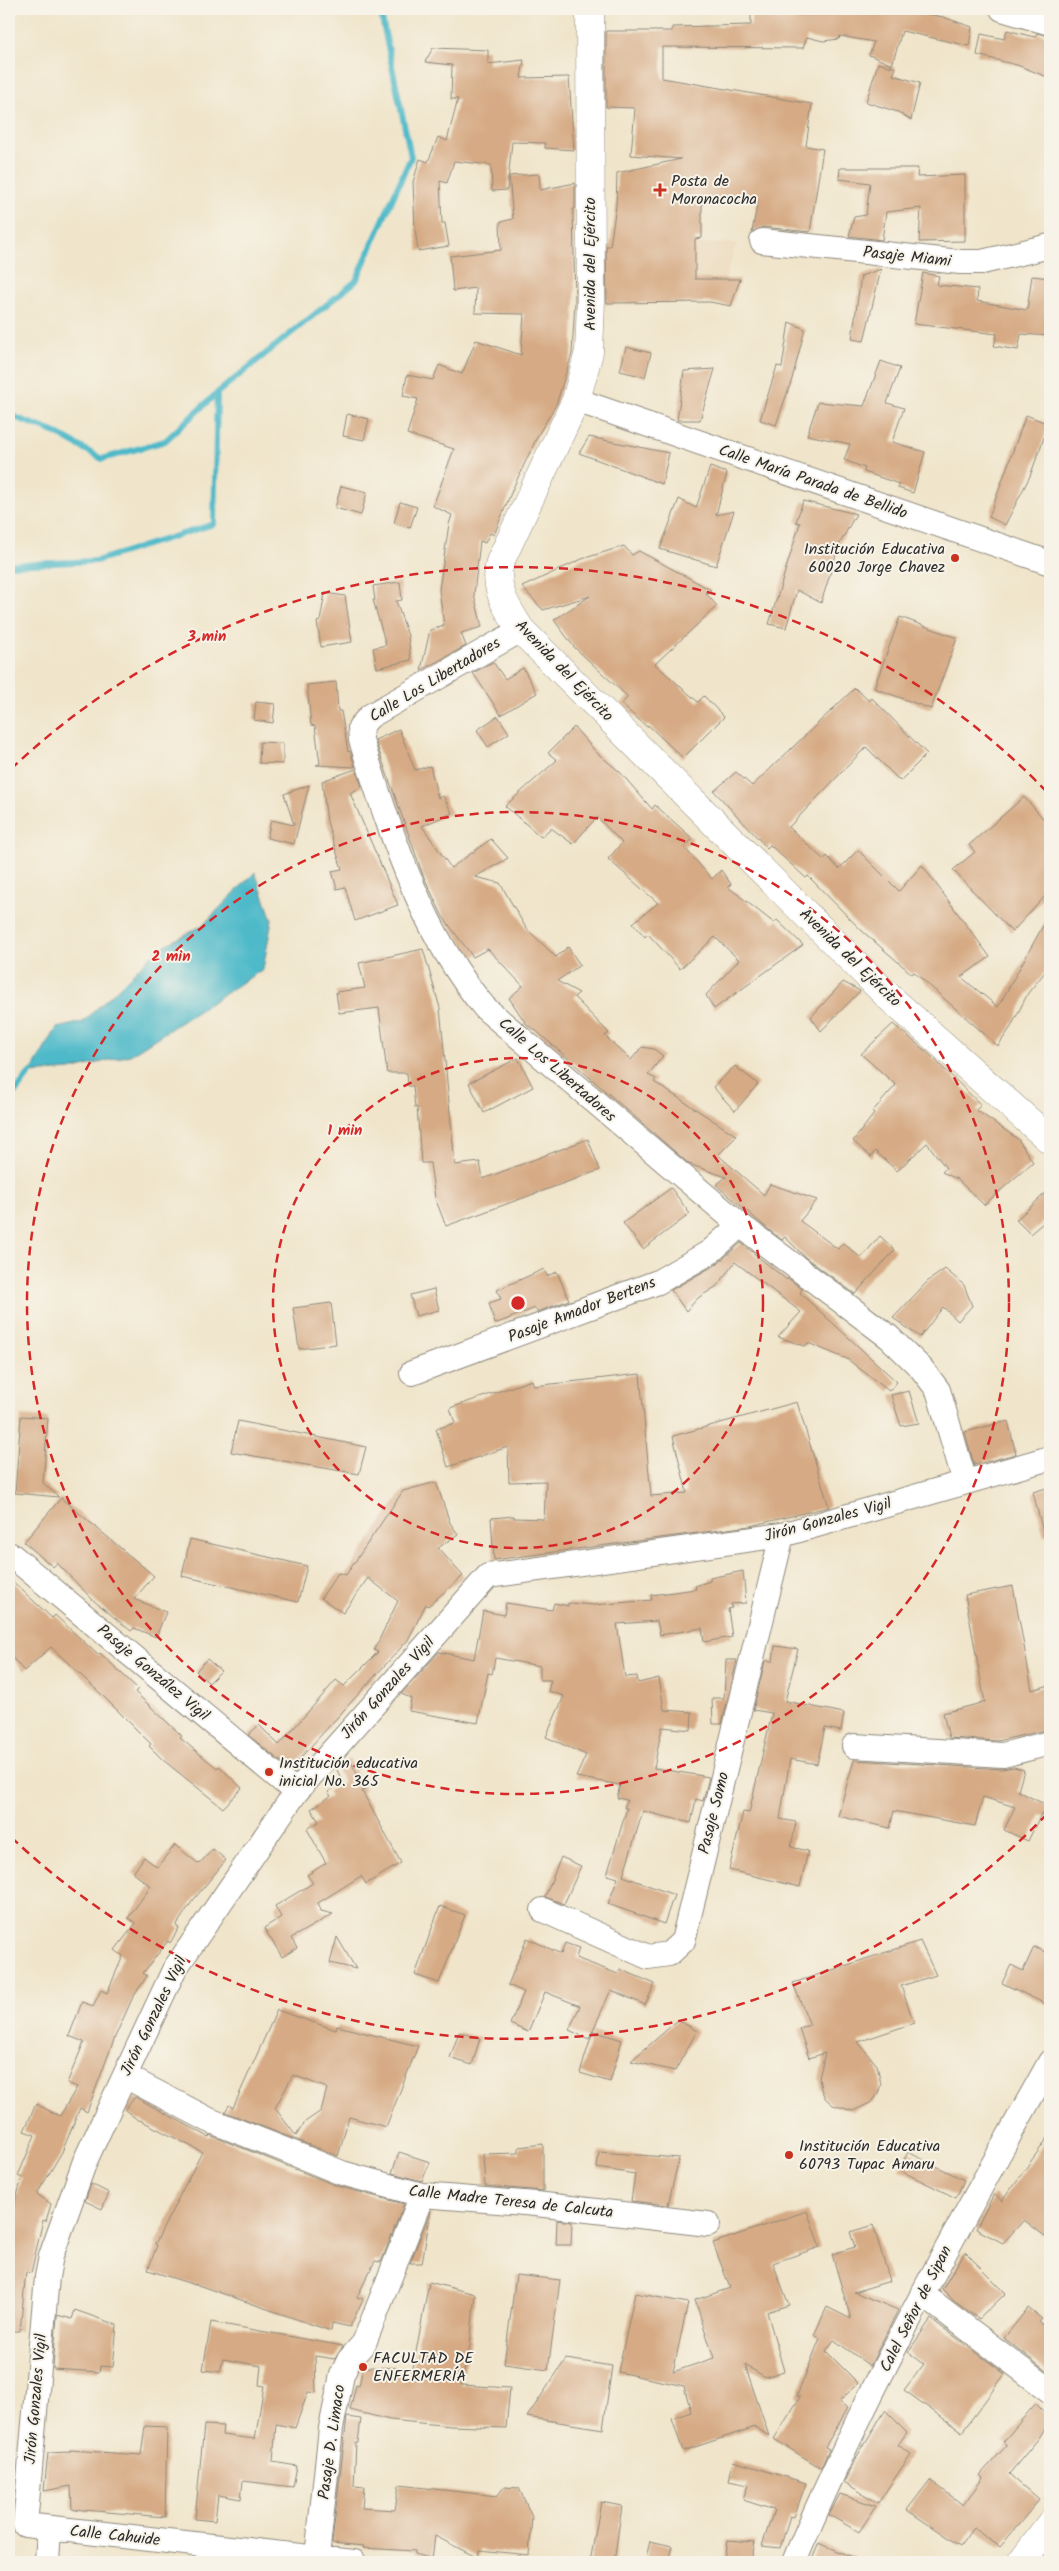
<svg xmlns="http://www.w3.org/2000/svg" width="1059" height="2571" font-family="Kalam,sans-serif">
<style>
.built{fill:#ebd8ba}
.water{fill:#4db9c9;stroke:#3c727a}
.lines{fill:none;stroke-linecap:round;stroke-linejoin:round}
.stream{stroke:#4db9c9;stroke-width:6}
.building{fill:#d6aa84;fill-rule:evenodd}
.minor-casing{stroke:#8e887b;stroke-width:26}
.tertiary-casing{stroke:#8e887b;stroke-width:29}
.secondary-casing{stroke:#8e887b;stroke-width:29}
.minor{stroke:#fff;stroke-width:24}
.tertiary{stroke:#fff;stroke-width:28}
.secondary{stroke:#fff;stroke-width:28}
.ring{fill:none;stroke:#d62828;stroke-width:2.5;stroke-dasharray:9 6}
.poi-dot{fill:#c8321e;stroke:#f7f3e8;stroke-width:2}
.labels{text-anchor:middle;dominant-baseline:central;stroke-width:4;stroke-linejoin:round;paint-order:stroke}
.poi-label{font-size:16px;fill:#2b2b2b;stroke:#f7f3e8;text-anchor:start}
.street-label{font-size:16px;fill:#2b2b2b;stroke:#f7f3e8}
.centre{fill:#d62828;stroke:#f7f3e8;stroke-width:2.5}
.ring-label{font-size:15px;text-anchor:middle;font-weight:bold;fill:#d62828;stroke:#f7f3e8;stroke-width:4;stroke-linejoin:round;paint-order:stroke}
</style>
<rect width="100%" height="100%" fill="#f7f3e8"/>
<filter id="ink" filterUnits="userSpaceOnUse"><feTurbulence type="fractalNoise" baseFrequency=".02" numOctaves="2"/><feDisplacementMap in="SourceGraphic" scale="10" xChannelSelector="R" yChannelSelector="G"/><feConvolveMatrix kernelMatrix="1 2 1 2 8 2 1 2 1" color-interpolation-filters="sRGB"/></filter>
<filter id="wash" filterUnits="userSpaceOnUse"><feTurbulence type="fractalNoise" baseFrequency=".0096" numOctaves="4" result="noise"/><feDisplacementMap in="SourceGraphic" scale="20" xChannelSelector="R" yChannelSelector="G"/><feGaussianBlur stdDeviation="1.12" result="paint"/><feColorMatrix in="noise" values="0 0 0 0 0 0 0 0 0 0 0 0 0 0 0 0 0 1.4 0 .05"/><feComposite in="paint" operator="in"/></filter>
<g filter="url(#wash)">
<rect width="100%" height="100%" fill="#f0e5cb"/>
<path class="built" d="M737,243L717,303L603,305L601,245Z"/>
<path class="water" d="M255,872L272,920L263,969L130,1055L70,1070L30,1073L57,1028L83,1022L158,949L203,925Z"/>
<g class="lines">
<path class="stream" d="M9,415L54,432L102,459L165,441L217,393
M9,565L96,561L214,524L217,393L356,281L411,157L380,9
M9,1101L30,1073"/>
</g>
<g id="blocks">
<path class="building" d="M813,9H904L943,17L972,27L969,46L902,31L892,65L869,55L874,42L840,36L839,39L823,41L807,37L803,48L662,47V78L812,104L806,146L823,149L810,232L763,227L752,232L758,200H702V238L695,239V279H740L731,306L710,302L607,303L606,246H610L616,206L617,173L681,159L631,155L635,108L606,107V31H672V27L751,25V14L812,15Z
M1007,30L1030,36L1036,37L1037,33L1050,36V78L1017,65L977,55L981,34L1004,39Z
M433,48L488,50V64L524,60L521,78L569,77L574,150L545,148V143L512,142L507,190L492,191L491,165L454,161L447,183L440,181L442,223H445L449,246L418,251L415,229L413,182L420,159L428,162L438,137L447,141L458,99H451L452,65L425,62Z
M878,63L896,68L893,75L920,83L911,120L898,112L866,102Z
M840,168H918L917,177L965,175V241L919,242L921,208L886,212L882,240L849,236L854,217L866,215L870,183L839,179Z
M539,174L540,190L575,183V209H573L575,301L572,354L556,405L538,435L513,488L494,535L490,533L485,543L480,541L474,594L482,627L461,633L466,646L421,670L430,630L444,626L439,590L449,524L452,515L433,506L454,449L407,434L418,399L403,396L407,375L433,380L439,365L462,374L476,340L521,355L524,314L475,313L476,288L453,291L450,256L501,250L500,222L513,219L509,176Z
M881,269L864,341L852,339L861,276Z
M923,273L939,276L937,285L978,289L977,301L1027,310L1032,276L1050,278V336L1021,334L1018,350L994,346L997,334L914,324Z
M789,322L805,329L792,379L776,425L760,420L777,366L782,367Z
M626,347L651,353L645,377L620,371Z
M881,361L900,368L887,403L904,408L892,442L925,452L913,493L898,488L899,484L864,472L865,468L844,460L850,444L807,435L818,402L864,406Z
M715,369L700,420H677L684,371Z
M347,414L369,419L364,440L343,436Z
M1026,415L1049,424L1030,476L1005,525L989,517Z
M589,437L669,453L662,484L579,453Z
M710,467L727,473L716,515L734,511L716,566L660,549L679,499L696,508Z
M341,486L367,492L361,515L335,508Z
M803,501L856,514L839,545L821,603L797,590L786,628L769,624L800,523L796,522Z
M400,502L417,507L410,528L394,523Z
M624,546L632,555L639,551L711,590L706,593L717,606L655,664L698,702L704,696L724,717L683,758L648,725L647,727L621,704L628,697L574,647L554,620L590,596L543,610L522,587L582,559Z
M400,582L402,600L396,601L408,636L411,660L377,668L373,648L386,645L373,600H375L373,586Z
M325,593L345,596L352,642L321,647L317,622L320,621Z
M900,617L957,638L931,709L874,688Z
M493,662L505,679L523,668L537,693L501,715L473,673Z
M336,682L338,711H341L348,752L350,751L355,767L316,765L320,764L315,726L311,725L307,685Z
M855,688L869,701L871,697L927,754L900,781L866,747L789,827L824,860L827,856L839,869L858,850L899,891L922,865L990,957L961,977L998,1007L1050,913V966L1028,993L1011,1027L998,1046L914,972L912,974L861,930L808,876L806,878L770,845L767,848L714,791L736,772L752,786Z
M256,702L275,704L273,723L254,720Z
M498,716L509,733L488,747L477,730Z
M574,727L596,752L620,772L652,809L655,805L693,839L684,847L712,879L721,870L731,884L728,887L774,923L777,920L803,945L714,1009L706,995L739,960L715,937L680,969L648,934L645,937L633,923L658,903L608,859L622,843L597,817L573,844L551,828L541,837L505,806L557,760L548,753Z
M399,729L415,770L430,766L438,798L443,796L452,813L422,826L451,868L491,839L508,858L475,877L500,883L526,928L556,957L568,947L580,965L557,981L579,993L574,997L609,1033L605,1036L631,1060L642,1047L654,1049L663,1056L648,1075L656,1079L654,1082L737,1136L718,1155L764,1195L770,1184L817,1200L800,1221L838,1249L843,1243L861,1258L880,1236L895,1250L855,1294L806,1258L785,1237L782,1240L769,1230L716,1185L726,1177L689,1164L534,1029L527,1025L509,998L523,986L488,949L473,957L443,917L423,875L375,740Z
M260,742L283,743V764L259,763Z
M356,769L362,787L350,793L398,905L355,921L345,887L337,889L332,871L342,869L327,822L322,781Z
M309,785L294,844L267,838L271,820L294,825L284,794Z
M1024,797L1050,826V891L1012,932L953,870L975,852L969,845Z
M423,949L440,1008L455,1165L480,1162L483,1179L588,1139L600,1170L446,1226L435,1198L430,1163H421L417,1107L415,1108L413,1086H408L407,1073H387L379,1008L339,1013L336,992L365,988L359,963Z
M843,982L860,991L821,1031L811,1017Z
M893,1024L929,1054L981,1105L976,1110L1018,1139L1033,1162L984,1205L957,1179L942,1172L946,1168L927,1143L897,1171L875,1151L871,1157L853,1141L874,1114L872,1112L896,1085L861,1054Z
M518,1058L533,1087L484,1113L469,1083Z
M735,1066L758,1084L735,1111L713,1087Z
M671,1188L690,1214L643,1249L623,1223Z
M1050,1189V1217L1030,1234L1016,1220Z
M741,1243L787,1280L788,1278L802,1289L800,1293L897,1382L889,1391L847,1359L808,1343L805,1346L778,1337L801,1312L735,1262L717,1286L698,1298L686,1311L671,1290L717,1264Z
M544,1269L547,1276L557,1272L569,1300L537,1312L535,1308L495,1324L489,1303L501,1299L497,1290Z
M945,1269L964,1285L972,1306L958,1321L943,1307L920,1337L893,1318L928,1281Z
M434,1289L439,1310L416,1316L410,1295Z
M331,1303L336,1344L299,1349L293,1308Z
M640,1374L651,1496L687,1493L673,1436L797,1402L829,1507L750,1526L494,1560L491,1518L514,1516V1518L544,1519L546,1481L509,1482L508,1447L448,1467L436,1429L455,1423L450,1408L532,1380L534,1386Z
M909,1391L919,1423L901,1426L891,1395Z
M21,1416L48,1418L43,1483L59,1497L15,1493Z
M238,1421L366,1447L359,1474L231,1452Z
M1008,1421L1016,1454L974,1465L965,1432Z
M436,1482L450,1523L458,1534L438,1548L463,1576L428,1606L426,1604L408,1640L290,1769L248,1735L259,1725L279,1745L336,1680L344,1686L378,1652L374,1650L398,1601L368,1578L343,1613L321,1598L338,1573L346,1575L403,1491Z
M1050,1487V1535L1044,1536L1033,1492Z
M61,1498L154,1576L134,1599L166,1612L156,1637L134,1628L131,1631L93,1600L57,1563L53,1567L24,1542Z
M190,1539L307,1566L298,1602L182,1576Z
M743,1571L746,1603L731,1604L732,1608L728,1609L732,1637L704,1642L702,1628L660,1635L657,1621L617,1624L625,1677L637,1676L638,1683L659,1678L664,1710L692,1712L691,1730L662,1727L654,1768L709,1777L703,1801L696,1799L691,1823L643,1811L623,1876L674,1895L664,1924L608,1904L618,1878L607,1875L627,1808H624L627,1800L617,1798L620,1785L576,1777L586,1755L546,1737L564,1696L548,1691L551,1680H540V1666L495,1658L492,1674L488,1673L478,1723L409,1711L411,1698L401,1694L439,1652L474,1659L483,1611L504,1615L506,1603L552,1610L554,1603L568,1606V1603L594,1605L652,1600L651,1595L696,1589L695,1586L710,1581V1578Z
M9,1578L52,1618L55,1615L98,1655L100,1653L138,1689L135,1692L182,1736L180,1738L217,1768L219,1766L242,1788L223,1808L163,1760L149,1746L151,1744L101,1694L51,1647L24,1671L9,1654Z
M1013,1586L1032,1690L1050,1685V1729L998,1741L949,1738L943,1713L985,1702L965,1595Z
M775,1646L798,1649L785,1701L844,1713L841,1731L825,1728L817,1764L790,1759L780,1819L796,1822L791,1847L808,1851L800,1887L729,1870L743,1812L749,1813L772,1713L753,1710L765,1661H773Z
M207,1659L221,1671L209,1683L196,1671Z
M726,1660H737L722,1724H713L712,1698H724Z
M349,1758L365,1790L362,1791L401,1863L366,1884L361,1876L318,1903L321,1911L333,1914L291,1938L297,1948L282,1957L264,1928L281,1917L275,1906L313,1883L307,1875L326,1863L307,1829L319,1822L311,1809L331,1796L328,1792L343,1782L336,1768Z
M854,1760L1002,1769L1014,1767L1024,1770L1018,1791L1050,1807V1812L1049,1816L1041,1814L1028,1841L1004,1830L1015,1807L983,1797L975,1826L894,1811L890,1828L838,1816Z
M175,1845L199,1864L213,1849L226,1860L191,1903L176,1926L179,1928L170,1943L168,1941L143,1973L147,1976L132,1999L115,2037L87,2112L80,2108L62,2152L37,2194L51,2204L46,2221L43,2220L31,2273L26,2272L20,2331H9V2212L12,2213L22,2178L18,2176L35,2135L24,2131L36,2104L60,2116L77,2087L67,2083L84,2042L69,2036L82,2002L93,2006L101,1990L107,1993L123,1956L115,1950L136,1923L128,1918L151,1886L133,1873L144,1857L157,1867Z
M561,1857L581,1866L564,1904L545,1897Z
M440,1906L465,1915L439,1983L415,1975Z
M337,1937L356,1969L330,1963Z
M527,1938L561,1954L565,1943L579,1948L576,1958L618,1974L620,1969L655,1984L645,2005L611,1990L589,2039L569,2030L580,2006L545,1992L528,2032L510,2024L524,1992L508,1985Z
M920,1941L936,1975L901,1986L914,2023L858,2042L877,2065L881,2084L878,2094L872,2102L853,2111L833,2105L825,2098L821,2089L819,2078L825,2053L809,2058L799,2028L810,2025L793,1983Z
M1034,1947L1050,1954V2006L1002,1983L1011,1965L1023,1971Z
M277,2010L336,2030L337,2026L418,2046L386,2127L349,2117L338,2156L225,2112L229,2105L233,2108ZM293,2075L327,2088L321,2111L305,2122L296,2136L275,2108Z
M678,2020L697,2031L675,2071L631,2061Z
M593,2031L622,2040L610,2082L580,2073Z
M459,2032L480,2038L472,2065L450,2058Z
M135,2097L209,2137L210,2135L337,2186L404,2204L381,2262L375,2261L357,2297L363,2299L350,2327L332,2323L331,2331L195,2284V2285L148,2270L157,2245L155,2244L202,2152L140,2120L139,2121L125,2110Z
M1050,2135V2240L1024,2220L1003,2243L976,2229L994,2194L1002,2201Z
M543,2144V2191L485,2186L483,2154L519,2153V2147Z
M399,2152L430,2162L422,2181L392,2173Z
M599,2152L679,2158L668,2205L631,2201L635,2174L597,2168Z
M908,2152L964,2180L956,2198L899,2170Z
M91,2184L109,2193L102,2209L85,2201Z
M431,2210L422,2263H410Z
M807,2211L820,2247L773,2263L789,2305L767,2312L784,2371L765,2377L745,2365L769,2436L755,2427L683,2451L672,2419L691,2412L684,2386L618,2372L635,2293L688,2303L673,2372L714,2358L695,2300L730,2288L713,2243Z
M557,2220L572,2222L571,2245H556Z
M873,2225L890,2281L854,2292L898,2310L870,2366L834,2340L826,2351L858,2383L839,2402L848,2408L825,2447L829,2449L821,2468L774,2439L800,2397L797,2396L820,2338L814,2335L827,2307L851,2319L832,2254L855,2247L850,2232Z
M965,2252L1006,2293L979,2319L954,2301L942,2289Z
M516,2275L560,2280L548,2370L504,2364Z
M429,2282L475,2294L470,2345L461,2385L510,2388L506,2428L450,2426L390,2420L350,2410L356,2385L359,2386L363,2367L413,2368Z
M1028,2308L1042,2319L1039,2322L1050,2331V2374L1004,2338Z
M75,2310L117,2325L113,2367L100,2366L99,2372L53,2369L57,2315L72,2319Z
M931,2319L1005,2374L962,2432L904,2390L924,2364L908,2352Z
M211,2322L343,2346L335,2359L315,2356L316,2393L308,2392L295,2428L276,2424L273,2462L297,2466L293,2487L243,2481L241,2499L218,2495L215,2521L195,2519L204,2425L223,2426L222,2435L255,2439L264,2386L259,2385L261,2366L223,2359L220,2372L203,2370Z
M566,2359L612,2366L603,2429L527,2417Z
M1036,2403L1050,2420L1039,2438L1009,2474L1039,2500L1000,2547L973,2528L960,2546L907,2510L930,2480L963,2505L983,2478L980,2475L1007,2445L1003,2442Z
M885,2410L907,2432L898,2445L911,2454L878,2503L844,2482L856,2458Z
M347,2417L361,2419L358,2442H356L354,2486L364,2487L362,2508L395,2510L399,2485L497,2496L504,2487L519,2488L532,2517L529,2555L479,2550L478,2558L435,2536L432,2559L415,2554V2551L363,2548L364,2546L332,2543Z
M145,2426L167,2427L165,2517L72,2509L71,2486L44,2491L48,2453L70,2452V2450L141,2455Z
M733,2461L806,2483L794,2517L790,2516L780,2548L762,2546L774,2510L743,2500L748,2485L729,2481Z
M840,2494L876,2506L859,2532L829,2515Z
M601,2502L622,2506L614,2562H590Z
M727,2540L755,2542L751,2562H724Z
M650,2541L672,2546L668,2562H645Z
M819,2543L865,2562H811Z"/>
</g>
</g>
<g filter="url(#ink)">
<use href="#blocks" fill-opacity="0" stroke="#8e887b" stroke-width="1"/>
<g class="lines">
<defs>
<path id="minor" d="M1002,9L1050,23
M762,241L960,262H982L1050,246
M576,400L1050,563
M521,630L370,716L360,727L361,740C391,833 421,932 485,1008L740,1225L889,1337L921,1368L938,1390L965,1482
M412,1373L658,1282L710,1252L740,1225
M11,1555L296,1792
M854,1746L1003,1755L1050,1743
M543,1910L648,1957L669,1954L683,1941L782,1535
M125,2076L209,2120L290,2152L342,2173L422,2195L536,2204L708,2224
M922,2294L1050,2391
M317,2557L331,2428L342,2375L349,2360L364,2343L422,2195
M47,2562L49,2529
M354,2562L25,2525L47,2277L51,2256L85,2161L174,1970L296,1792L488,1576L782,1535L1050,1458
M794,2562C866,2389 959,2226 1050,2062"/>
<path id="tertiary" d="M1021,2562L1050,2524"/>
<path id="secondary" d="M590,9L591,301L589,352L576,400L500,562C493,589 507,608 521,630L890,998L1050,1140"/>
</defs>
<use href="#minor" class="minor-casing"/>
<use href="#tertiary" class="tertiary-casing"/>
<use href="#secondary" class="secondary-casing"/>
<use href="#minor" class="minor"/>
<use href="#tertiary" class="tertiary"/>
<use href="#secondary" class="secondary"/>
</g>
</g>
<g class="ring">
<circle cx="518" cy="1303" r="245"/>
<circle cx="518" cy="1303" r="491"/>
<path d="M1047 1814A736 736 0 0 1 11 1837M11 769A736 736 0 0 1 1047 792"/>
</g>
<g class="poi-dot">
<path d="M657.5 182.5h5v5h5v5h-5v5h-5v-5h-5v-5h5z"/>
<circle cx="955" cy="558" r="5"/>
<circle cx="269" cy="1772" r="5"/>
<circle cx="789" cy="2155" r="5"/>
<circle cx="363" cy="2367" r="5"/>
</g>
<g class="labels">
<g class="poi-label">
<text x="671" y="181">Posta de<tspan x="671" dy="18">Moronacocha</tspan></text>
<text x="945" y="549" text-anchor="end">Institución Educativa<tspan x="945" dy="18">60020 Jorge Chavez</tspan></text>
<text x="279" y="1763">Institución educativa<tspan x="279" dy="18">inicial No. 365</tspan></text>
<text x="799" y="2146">Institución Educativa<tspan x="799" dy="18">60793 Tupac Amaru</tspan></text>
<text x="373" y="2358">FACULTAD DE<tspan x="373" dy="18">ENFERMERÍA</tspan></text>
</g>
<g class="street-label">
<text transform="translate(907 257) rotate(6)">Pasaje Miami</text>
<text transform="translate(590 264) rotate(-90)">Avenida del Ejército</text>
<text transform="translate(813 482) rotate(19)">Calle María Parada de Bellido</text>
<text transform="translate(564 671) rotate(46)">Avenida del Ejército</text>
<text transform="translate(435 680) rotate(-31)">Calle Los Libertadores</text>
<text transform="translate(850 958) rotate(44)">Avenida del Ejército</text>
<text transform="translate(557 1070) rotate(41)">Calle Los Libertadores</text>
<text transform="translate(582 1310) rotate(-21)">Pasaje Amador Bertens</text>
<text transform="translate(828 1520) rotate(-15)">Jirón Gonzales Vigil</text>
<text transform="translate(153 1673) rotate(40)">Pasaje González Vigil</text>
<text transform="translate(388 1688) rotate(-48)">Jirón Gonzales Vigil</text>
<text transform="translate(714 1813) rotate(-76)">Pasaje Somo</text>
<text transform="translate(154 2016) rotate(-64)">Jirón Gonzales Vigil</text>
<text transform="translate(511 2202) rotate(6)">Calle Madre Teresa de Calcuta</text>
<text transform="translate(916 2309) rotate(-63)">Calel Señor de Sipan</text>
<text transform="translate(36 2399) rotate(-85)">Jirón Gonzales Vigil</text>
<text transform="translate(332 2442) rotate(-82)">Pasaje D. Limaco</text>
<text transform="translate(115 2536) rotate(6)">Calle Cahuide</text>
</g>
</g>
<circle cx="518" cy="1303" r="8" class="centre"/>
<g class="ring-label">
<text x="207" y="641">3 min</text>
<text x="171" y="961">2 min</text>
<text x="345" y="1135">1 min</text>
</g>
<rect width="1059" height="2571" fill="none" stroke="#f7f3e8" stroke-width="30"/>
</svg>
